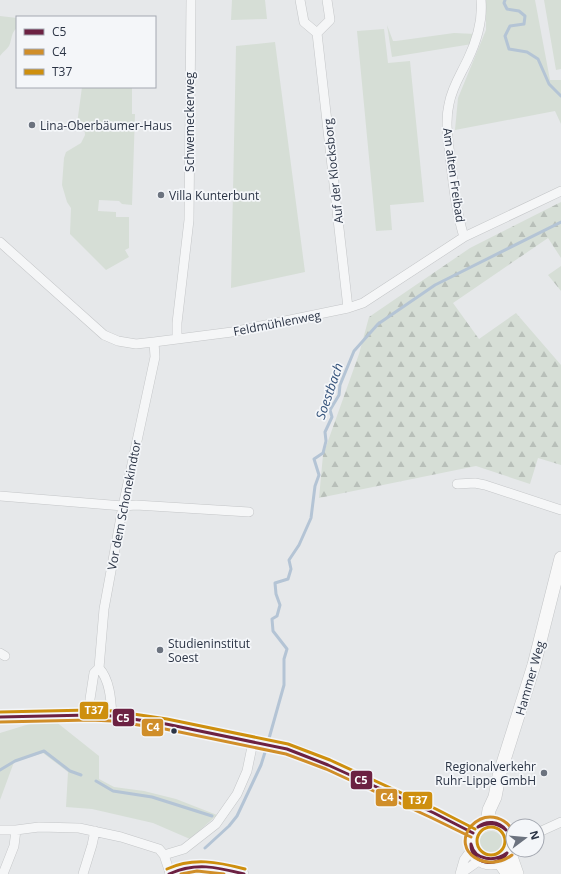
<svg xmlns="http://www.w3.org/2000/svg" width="561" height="874" font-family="'Open Sans',sans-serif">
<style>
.green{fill:#d6ded6}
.forest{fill:url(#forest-firs)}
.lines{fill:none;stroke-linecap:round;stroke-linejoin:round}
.stream{stroke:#b4c4d5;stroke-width:3}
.street-casing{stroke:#c4c6c8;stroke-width:10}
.secondary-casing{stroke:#c4c6c8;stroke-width:14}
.street{stroke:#f5f6f7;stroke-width:9}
.secondary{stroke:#f8f8f8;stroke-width:13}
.bus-1-casing{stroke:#f4f6f9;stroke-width:6}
.bus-2-casing{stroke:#f4f6f9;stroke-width:6}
.bus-3-casing{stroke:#f4f6f9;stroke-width:6}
.bus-1{stroke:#6c2142;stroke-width:3}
.bus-2{stroke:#d08e29;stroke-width:3}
.bus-3{stroke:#ce8f0e;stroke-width:3}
.poi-dot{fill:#6c737f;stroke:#f4f6f9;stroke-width:1.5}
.bus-dot{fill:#2b3445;stroke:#f4f6f9;stroke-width:1.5}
.labels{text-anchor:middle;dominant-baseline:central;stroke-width:3.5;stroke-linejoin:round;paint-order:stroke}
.street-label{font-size:12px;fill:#2b3445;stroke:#f4f6f9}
.poi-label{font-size:12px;fill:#2b3445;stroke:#f4f6f9;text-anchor:start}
.water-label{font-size:13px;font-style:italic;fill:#34527a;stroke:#f4f6f9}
.line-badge{stroke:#f4f6f9;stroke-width:1.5}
.badge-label{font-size:11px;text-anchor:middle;font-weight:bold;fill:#fff}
</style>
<defs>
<pattern id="forest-firs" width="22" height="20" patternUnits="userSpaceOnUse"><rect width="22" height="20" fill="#d6ded6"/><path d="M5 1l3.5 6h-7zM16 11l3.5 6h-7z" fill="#b8bfb9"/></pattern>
</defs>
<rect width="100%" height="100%" fill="#e6e8ea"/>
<path class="green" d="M232,0H265L267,19L231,20Z
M486,0H535L550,80H561V124L555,111L455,130L458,98L486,30Z
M544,0H561V69L556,70Z
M0,16L17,18V28C11,32 12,40 9,46C7,49 2,53 0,56Z
M387,25L393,41H396L454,33L475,34L472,44L392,57Z
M384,29L388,63L410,61L424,202L390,205L392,230L376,231L357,31Z
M275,42L305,272L231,288L236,46Z
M82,87H136L132,88V114H135L132,205L122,204L119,201L99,200L98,211L116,212V217H129V248L125,250L129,257L106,270L70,234L71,208L67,202L62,185L64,158L66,152L81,143L85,135C85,129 83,127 77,124Z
M55,721L99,756V779L114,787L144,791L176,799L217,815L190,839L153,823L92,809L66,807L68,772L43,753L14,762L0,800V733L36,722Z
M479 843a12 12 0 1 1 24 0a12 12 0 1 1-24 0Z"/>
<path class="forest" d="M561,202V258L548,238L453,303L479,339L516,313L561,365V465L538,458L530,484L476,466L319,498L323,455L359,354L369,317L470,248Z
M561,266V291L548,275Z"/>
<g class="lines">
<path class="stream" d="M505,0L504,3L507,9L519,11L525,16L524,24L510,26L505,36L509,49L527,52L538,59L549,84L561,96
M268,742L284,685V659L287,649L273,631L272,619L277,616L280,605L276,594L275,583L288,579L291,569L289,560L299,545L311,518L315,486L319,475L314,459L323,453L326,441L325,432L332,417L330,410L339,395L340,385L354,351L378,324L435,285L561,222
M0,770L15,761L44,751L70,771L81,775
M96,781L113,791L152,797L212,816
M205,848L229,826L237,816L261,765L266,749"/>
<defs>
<path id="street" d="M300,0L304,22L317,33
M327,0L330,20L317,33L348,308
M464,237C456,211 453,183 450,156C448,139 445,121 449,104C452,87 461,74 468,59C477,40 483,21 481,0
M0,242L104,335L118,341L136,344L154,342L232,332L348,308L363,303L464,237L561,191
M177,339V323L189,220L191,0
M457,484L475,483L485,485L561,510
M0,496L123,506L136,505L249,512
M0,653L5,656
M99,668C110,680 111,700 112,716
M90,715V699L94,673L99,668L104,609L123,506L155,357L154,342
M0,830H16L39,827L79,828L121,837L159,849L164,855L170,873
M537,833L561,822
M509,835H513
M164,855L184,849L216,824L237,794L247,771L253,742
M3,874L14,846L16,830
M83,874L92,845L95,831
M169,874C193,860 219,867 244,874
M460,874L464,860L472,849
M460,874L480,860"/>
<path id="secondary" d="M0,717L90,715L112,716L166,724L287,749C315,757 341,772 367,783C402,799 439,814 473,833
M471 843a20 20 0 1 1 40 0a20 20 0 1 1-40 0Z
M487,823L489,810L495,797L499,776L534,665L561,558
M509,851L517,874
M499,861L508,874"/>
</defs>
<use href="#street" class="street-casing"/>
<use href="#secondary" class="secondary-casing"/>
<use href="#street" class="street"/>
<use href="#secondary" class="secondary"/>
<defs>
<path id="bus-1" d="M0,717L90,715L112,716L166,724L287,749L328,765L434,813L473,833
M478,827C486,820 499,821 506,830
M478,827C488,822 497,822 506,830
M471,844C475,861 495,862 507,853
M471,844C470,864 498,869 507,853
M169,874C195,862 217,867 244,874"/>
<path id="bus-2" d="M0,722L90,720L112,721L165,729L286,754L326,769L432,818L471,837
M512,855C487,874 451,852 471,826C476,821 483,817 490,817C500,817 509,823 513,831
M181,874L197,871L224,874"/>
<path id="bus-3" d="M0,712L90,710L113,711L167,719L288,744L330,760L436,809L475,829
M477 841a14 14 0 1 1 28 0a14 14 0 1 1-28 0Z
M167,869C193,857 218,862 245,869"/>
</defs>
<use href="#bus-1" class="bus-1-casing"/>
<use href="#bus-2" class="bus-2-casing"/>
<use href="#bus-3" class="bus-3-casing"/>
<use href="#bus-1" class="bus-1"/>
<use href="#bus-2" class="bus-2"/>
<use href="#bus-3" class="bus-3"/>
</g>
<g class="poi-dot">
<circle cx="32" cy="125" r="4"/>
<circle cx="161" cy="195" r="4"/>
<circle cx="160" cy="650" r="4"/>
<circle cx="544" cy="773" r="4"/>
</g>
<circle class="bus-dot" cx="174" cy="731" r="3.5"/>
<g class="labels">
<g class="street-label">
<text transform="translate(189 122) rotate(-90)">Schwemeckerweg</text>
<text transform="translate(333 171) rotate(-96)">Auf der Klocksborg</text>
<text transform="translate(454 175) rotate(82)">Am alten Freibad</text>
<text transform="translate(277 323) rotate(-11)">Feldmühlenweg</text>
<text transform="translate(124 505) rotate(-79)">Vor dem Schonekindtor</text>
<text transform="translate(530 678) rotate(-74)">Hammer Weg</text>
</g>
<g class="poi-label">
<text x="40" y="125">Lina-Oberbäumer-Haus</text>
<text x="169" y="195">Villa Kunterbunt</text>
<text x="168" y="643">Studieninstitut<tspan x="168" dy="14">Soest</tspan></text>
<text x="536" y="766" text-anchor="end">Regionalverkehr<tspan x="536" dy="14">Ruhr-Lippe GmbH</tspan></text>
</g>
<g class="water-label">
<text transform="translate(329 391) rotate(-71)">Soestbach</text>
</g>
</g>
<g class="line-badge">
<rect x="79" y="701" width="30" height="19" rx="4" fill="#ce8f0e"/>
<rect x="112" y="708" width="23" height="19" rx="4" fill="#6c2142"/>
<rect x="141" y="718" width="23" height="19" rx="4" fill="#d08e29"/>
<rect x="350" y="770" width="23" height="20" rx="4" fill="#6c2142"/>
<rect x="375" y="788" width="23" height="19" rx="4" fill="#d08e29"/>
<rect x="402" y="791" width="31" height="19" rx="4" fill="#ce8f0e"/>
</g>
<g class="badge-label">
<text x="94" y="714">T37</text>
<text x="123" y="722">C5</text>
<text x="153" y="731">C4</text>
<text x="361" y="784">C5</text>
<text x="387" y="801">C4</text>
<text x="418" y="804">T37</text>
</g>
<rect x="16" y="16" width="140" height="72" fill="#f4f6f9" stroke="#a4a8b1"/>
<rect x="24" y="29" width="20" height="6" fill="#6c2142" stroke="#a4a8b1"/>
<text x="52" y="36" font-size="12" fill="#2b3445">C5</text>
<rect x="24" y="49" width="20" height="6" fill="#d08e29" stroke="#a4a8b1"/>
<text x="52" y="56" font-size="12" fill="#2b3445">C4</text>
<rect x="24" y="69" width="20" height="6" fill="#ce8f0e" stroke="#a4a8b1"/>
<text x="52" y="76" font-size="12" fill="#2b3445">T37</text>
<g transform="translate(525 838) rotate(74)"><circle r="19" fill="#f4f6f9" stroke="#a4a8b1"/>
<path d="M0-3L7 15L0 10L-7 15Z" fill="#6c737f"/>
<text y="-6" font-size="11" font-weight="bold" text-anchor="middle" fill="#2b3445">N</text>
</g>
</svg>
